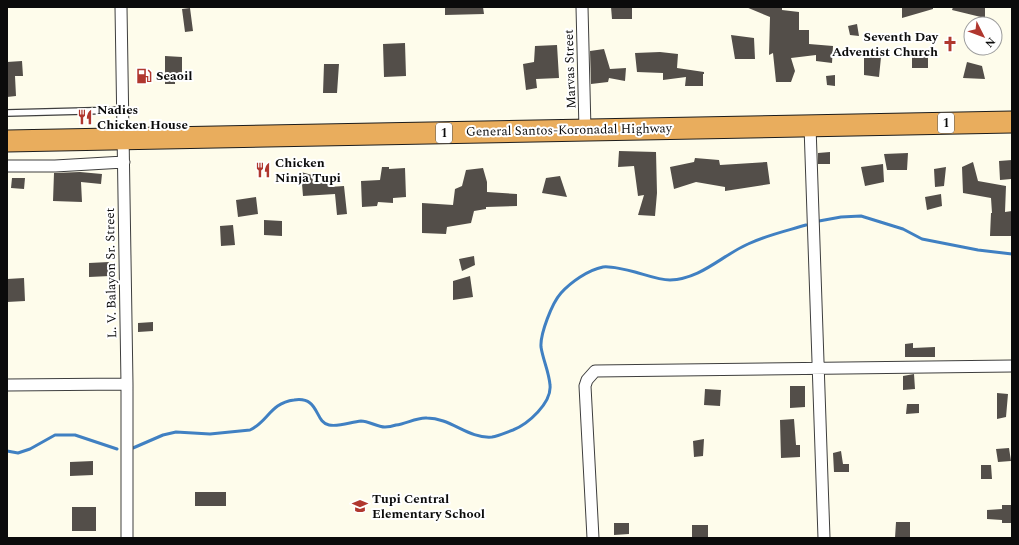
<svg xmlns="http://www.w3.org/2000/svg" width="1019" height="545" font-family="Spectral,serif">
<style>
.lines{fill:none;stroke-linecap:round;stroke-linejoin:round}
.stream{stroke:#4080c2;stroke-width:3}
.building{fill:#534e49}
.lane-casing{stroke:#3e3e3e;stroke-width:8}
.street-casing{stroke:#3e3e3e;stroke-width:13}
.highway-casing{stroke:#1c1c1c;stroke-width:23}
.lane{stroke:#fff;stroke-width:5.5}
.street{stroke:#fff;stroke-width:11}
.highway{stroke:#e9ad5d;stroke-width:21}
.labels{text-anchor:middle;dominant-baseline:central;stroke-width:4;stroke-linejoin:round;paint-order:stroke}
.shield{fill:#fff;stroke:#545454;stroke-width:1}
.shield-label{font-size:12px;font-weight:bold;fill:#0b0b0b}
.poi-label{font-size:13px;font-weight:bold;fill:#0b0b0b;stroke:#fff;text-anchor:start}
.street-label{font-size:13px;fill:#0b0b0b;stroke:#fff}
</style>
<rect width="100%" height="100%" fill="#fefceb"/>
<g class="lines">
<path class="stream" d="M819,221L841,217L861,216L903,229L922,239L978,250L1012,254
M133,448L163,435L176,432L210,434L250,430C268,422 270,403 294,400C320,396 314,422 329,425C339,427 351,422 361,421C369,421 377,427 385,427C389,427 393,426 396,425C406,424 417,417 427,418C451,418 468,439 492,437C499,436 507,432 513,430C528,424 552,403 550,385C549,372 543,360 541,347C540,334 552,303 561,293C571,282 588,270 603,267C610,266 628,270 635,272C646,275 659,280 670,280C701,279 721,256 748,244C767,235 786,231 806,225
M7,451L18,453L30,449L55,435H75L117,449"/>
</g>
<path class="building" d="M445,7H483L484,14L445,15Z
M611,7H632V19H612Z
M746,7H782V10L799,12V30H809V44L833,46L832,63L816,61V55L791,58L795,71L791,82H776L773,53L769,55L770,17Z
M902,7H933V9L902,18Z
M953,7H985V18L952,10Z
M190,8L193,31L185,32L182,9Z
M857,24L859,36L850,35L848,26Z
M731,35L754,38L755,59H735Z
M405,43L406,76L384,77L383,44Z
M557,45L559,78L536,79L537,88L526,90L523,64L534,62L535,46Z
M604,49L610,69L626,68L625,81L609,78L608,82L591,84L590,51Z
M660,52L678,54L677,68L704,72V74H703V86H685L686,77L663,80V73L637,72L635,53Z
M912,52H928V68H912Z
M165,56L182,57V75H175V84H165Z
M864,56L881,57L879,77L864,75Z
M22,61L23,76H15L16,96L7,97V62Z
M967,62L982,66L985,79L963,78Z
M324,64H339L337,93H323Z
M835,75V86L827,85L826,76Z
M619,151L656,152L657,193L655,216L638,215L644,195L638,196L634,166L618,167Z
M830,152V164H818V153Z
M908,153L907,170H887L884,154Z
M695,158L719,160L720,165L767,162L770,184L725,191V187L696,182L674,189L670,167L694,162Z
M1012,160L1011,179L1000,180L999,161Z
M973,162L978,181L1006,186L1005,212L1012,211V236H990L991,213H992L991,198L963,193L962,167Z
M883,164L884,182L865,186L861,167Z
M382,167H389V169L405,168L406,197L393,198V203L378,202L377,206L362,207L361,181L380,180Z
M946,167L944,186L935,187L934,169Z
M483,168L487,182V192L517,194V206L486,207V209L474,211L471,223L447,227L446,234L422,233V203L453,205L455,189L462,186L466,170Z
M80,172L102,174L101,184L81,182L82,202L53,201L54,173Z
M301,172L312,175L313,182L328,180L329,187L344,186L347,214L337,215L335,194L303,196Z
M560,176L567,197L542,193L546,178Z
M12,178H25L24,189L11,188Z
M941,194L942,206L927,210L925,197Z
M256,197L258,214L238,217L236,200Z
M264,220L282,221V236L264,235Z
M233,225L235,245L221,246L220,226Z
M474,256L475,265L462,271L459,259Z
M109,262L110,276L89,277V263Z
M470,276L473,297L453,300V281Z
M24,278L25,301L7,302V279Z
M153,322V331L138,332V323Z
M913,343V348L935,347V357H905V344Z
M914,374L915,389L903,390V376Z
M790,386H805V407L790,408Z
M705,389L721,390L720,406L704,405Z
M997,393L1008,394L1006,417L997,419Z
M907,404H919V413L906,414Z
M794,419L796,445H800V457L781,458L780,420Z
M704,439L703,456L694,457L693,441Z
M1009,448L1011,461L998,462L996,449Z
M841,451L843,464H849V472H834L833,453Z
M93,461V475L70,476V462Z
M981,465H991L992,479H981Z
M195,492H226V506H195Z
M1002,505H1012V523H1002V520L987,519V510L1002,509Z
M72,507H96V531H72Z
M896,522H910V538H895Z
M614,523H629V534L614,535Z
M692,525H708V538H692Z"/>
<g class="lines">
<defs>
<path id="lane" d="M7,113L123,110"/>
<path id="street" d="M121,7L127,384V538
M582,7L585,130
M810,126L824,538
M7,166H55L124,162
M7,385L127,384
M593,538L585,386L587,380L595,371L1012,366"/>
<path id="highway" d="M7,141L1012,122"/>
</defs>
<use href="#lane" class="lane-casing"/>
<use href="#street" class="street-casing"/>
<use href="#highway" class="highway-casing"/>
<use href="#lane" class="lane"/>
<use href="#street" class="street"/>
<use href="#highway" class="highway"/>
</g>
<defs>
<symbol id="church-bare" viewBox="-9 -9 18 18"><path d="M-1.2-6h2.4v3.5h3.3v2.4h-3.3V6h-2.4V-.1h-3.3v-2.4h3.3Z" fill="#b0372e" stroke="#fff" stroke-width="2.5" paint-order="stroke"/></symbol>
<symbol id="fuel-bare" viewBox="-9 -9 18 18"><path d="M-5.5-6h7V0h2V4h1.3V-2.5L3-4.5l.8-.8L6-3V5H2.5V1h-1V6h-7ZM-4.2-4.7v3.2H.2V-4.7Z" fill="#b0372e" stroke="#fff" stroke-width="2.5" paint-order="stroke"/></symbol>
<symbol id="restaurant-bare" viewBox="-9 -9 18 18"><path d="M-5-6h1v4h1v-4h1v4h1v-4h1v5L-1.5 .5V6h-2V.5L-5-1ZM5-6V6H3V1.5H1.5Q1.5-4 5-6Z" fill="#b0372e" stroke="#fff" stroke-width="2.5" paint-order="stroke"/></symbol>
<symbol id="school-bare" viewBox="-9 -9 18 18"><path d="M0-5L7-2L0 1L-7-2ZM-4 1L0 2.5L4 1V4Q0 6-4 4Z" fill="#b0372e" stroke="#fff" stroke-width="2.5" paint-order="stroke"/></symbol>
</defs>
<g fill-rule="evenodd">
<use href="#church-bare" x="939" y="33" width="22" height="22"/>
<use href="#fuel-bare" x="133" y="65" width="22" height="22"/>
<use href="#restaurant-bare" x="74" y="106" width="22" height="22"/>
<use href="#restaurant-bare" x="252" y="159" width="22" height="22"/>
<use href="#school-bare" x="349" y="495" width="22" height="22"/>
</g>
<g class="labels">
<g class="shield">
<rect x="938" y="113" width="16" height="20" rx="3"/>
<rect x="436" y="123" width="16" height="20" rx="3"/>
</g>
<g class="shield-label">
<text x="946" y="123">1</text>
<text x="444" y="133">1</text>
</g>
<g class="poi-label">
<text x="938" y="37" text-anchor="end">Seventh Day<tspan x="938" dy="15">Adventist Church</tspan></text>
<text x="156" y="76">Seaoil</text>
<text x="97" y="110">Nadies<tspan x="97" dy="15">Chicken House</tspan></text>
<text x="275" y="163">Chicken<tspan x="275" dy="15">Ninja Tupi</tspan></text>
<text x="372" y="499">Tupi Central<tspan x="372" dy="15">Elementary School</tspan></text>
</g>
<g class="street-label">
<text transform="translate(570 69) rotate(-92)">Marvas Street</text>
<text transform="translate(569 130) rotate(-1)">General Santos-Koronadal Highway</text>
<text transform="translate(111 273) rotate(-91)">L. V. Balayon Sr. Street</text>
</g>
</g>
<rect width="1019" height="545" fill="none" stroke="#0b0b0b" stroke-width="16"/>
<g transform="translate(983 36) rotate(132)"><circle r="19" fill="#ffffff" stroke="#9d9d9d"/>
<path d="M0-3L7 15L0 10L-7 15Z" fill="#b0372e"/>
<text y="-6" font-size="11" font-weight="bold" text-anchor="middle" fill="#0b0b0b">N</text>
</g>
</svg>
